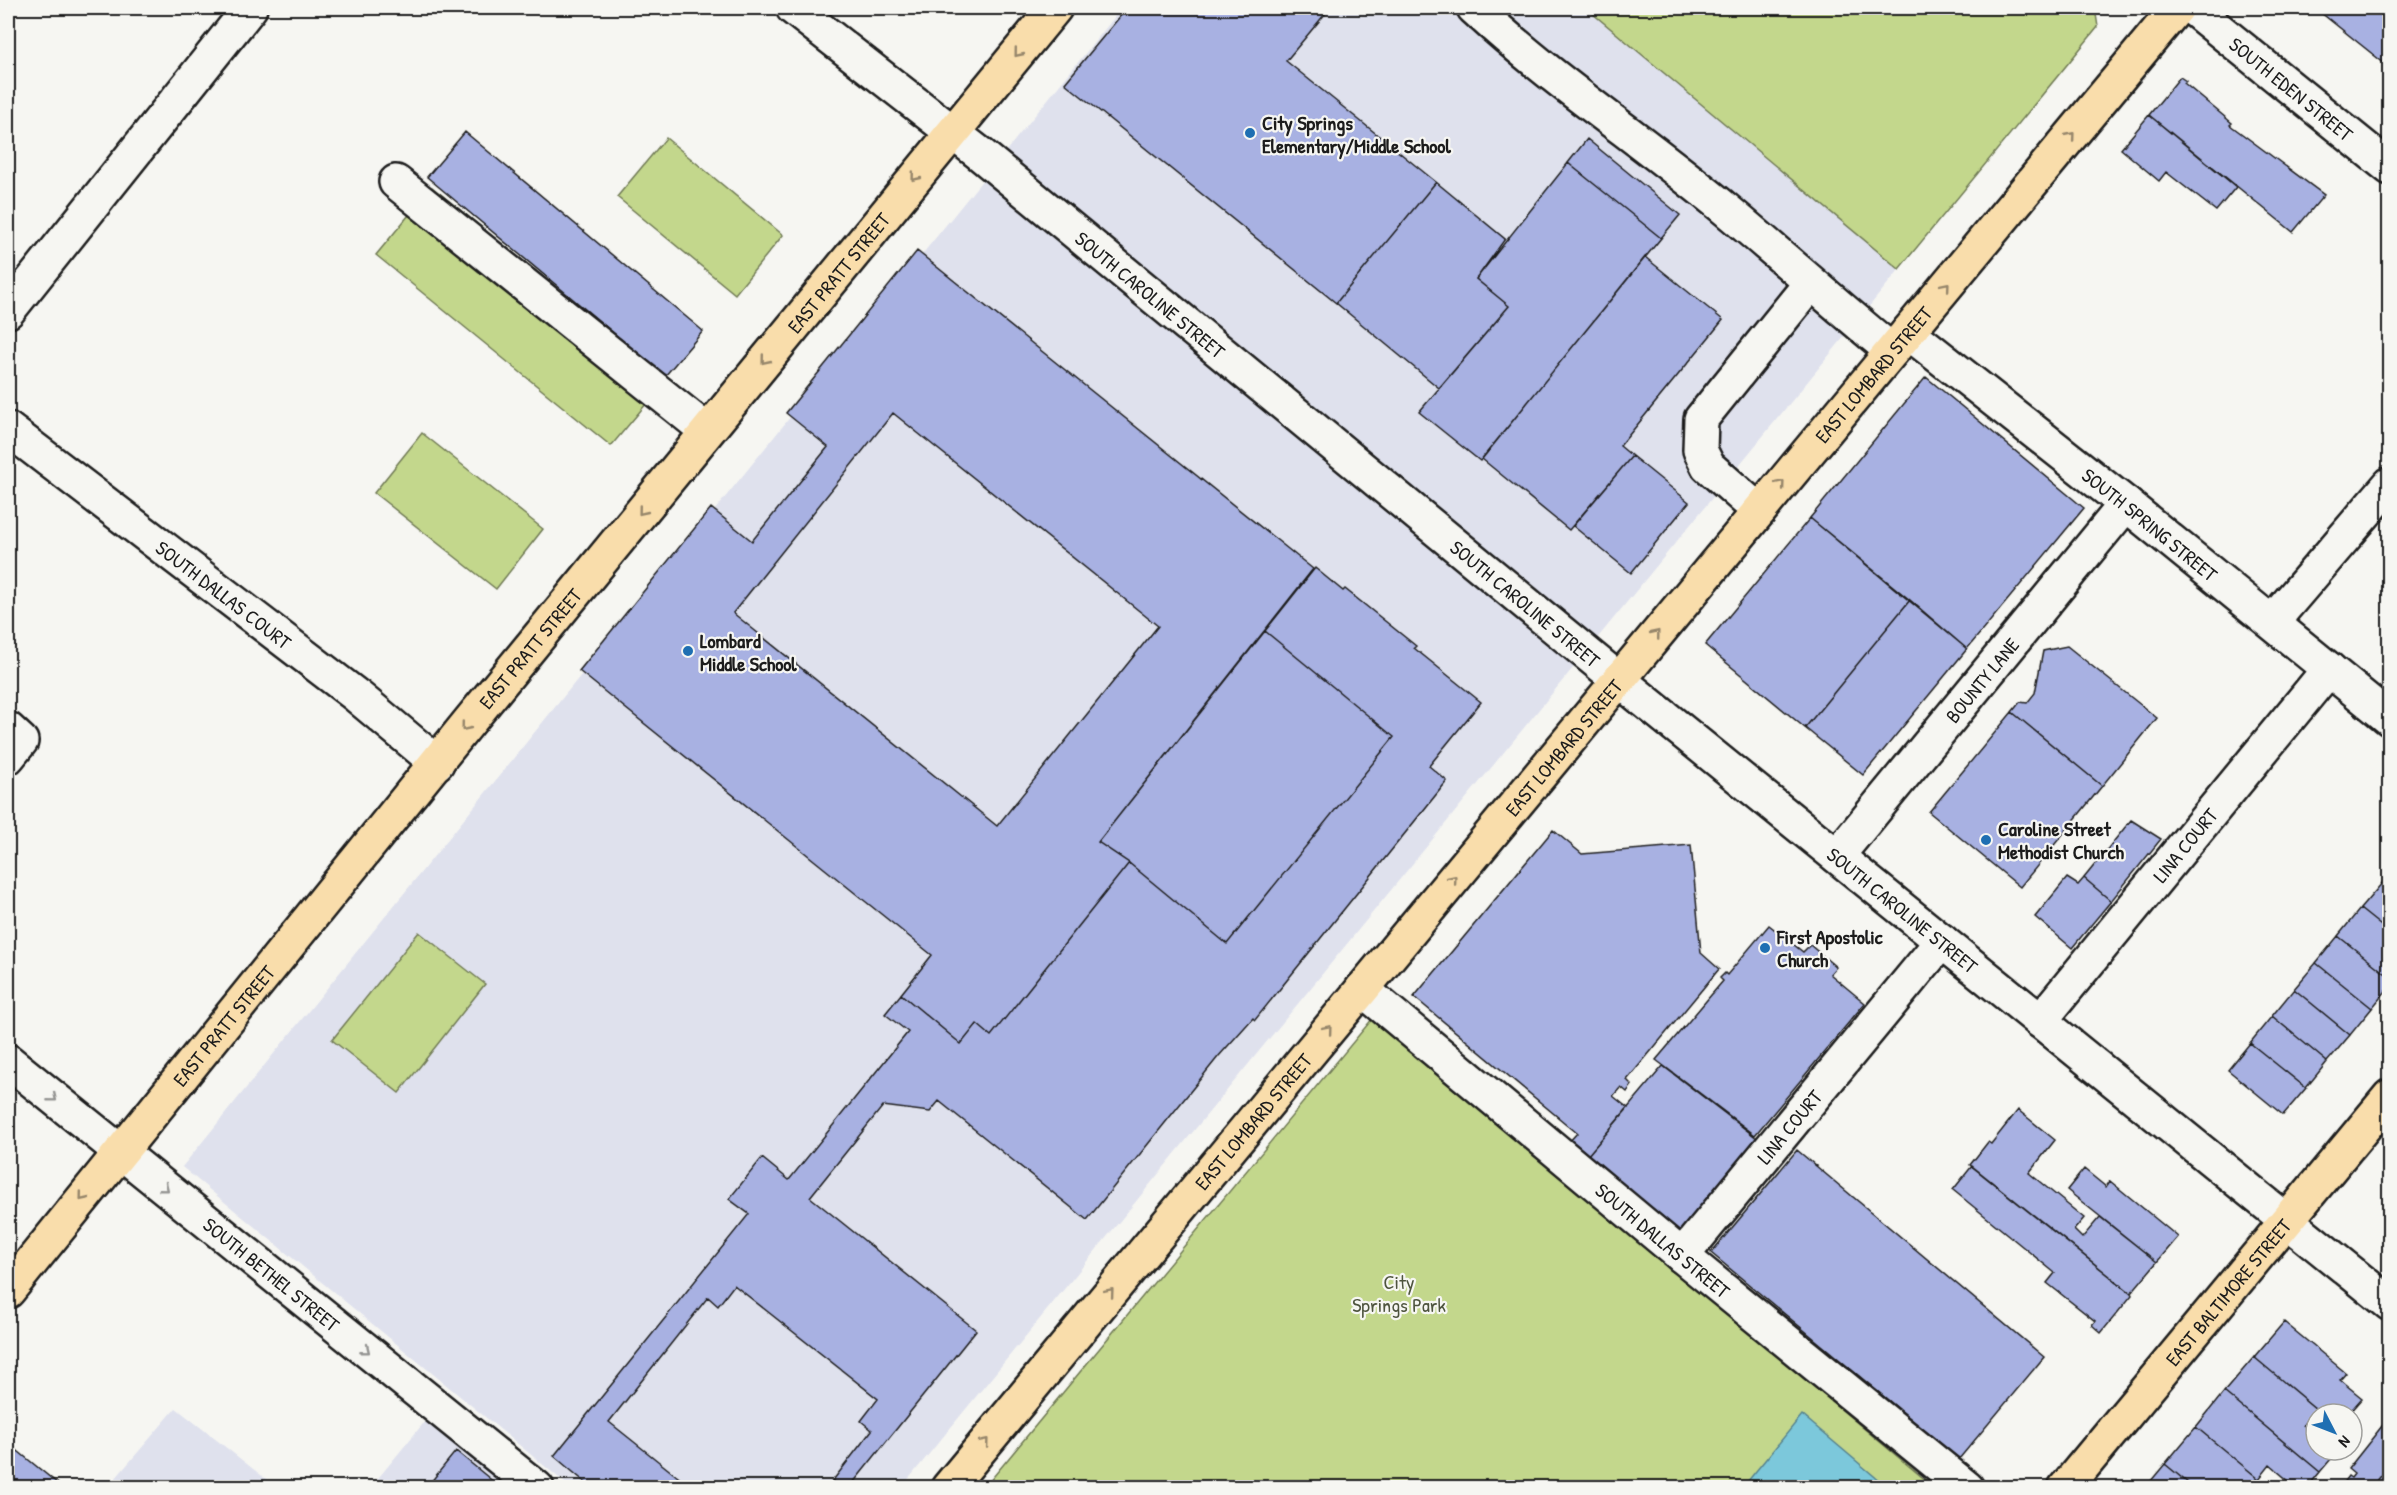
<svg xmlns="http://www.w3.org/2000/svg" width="2397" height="1495" font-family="'Patrick Hand',sans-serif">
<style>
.built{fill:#dfe1ed}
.green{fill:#c3d78c;stroke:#707a54;stroke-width:1.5}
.water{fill:#7cc8db;stroke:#56838f;stroke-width:1.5}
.building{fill:#a8b1e2;stroke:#1c1c1c;stroke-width:1.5;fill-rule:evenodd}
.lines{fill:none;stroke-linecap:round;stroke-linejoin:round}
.minor-casing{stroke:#1c1c1c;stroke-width:38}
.major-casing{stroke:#1c1c1c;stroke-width:38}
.minor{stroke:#f6f6f2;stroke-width:33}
.major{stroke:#f9ddab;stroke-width:33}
.oneway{stroke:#96866b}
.oneway2{stroke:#949492}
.poi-dot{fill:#1f6fb2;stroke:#f6f6f2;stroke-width:2}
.labels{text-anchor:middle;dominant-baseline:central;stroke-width:4.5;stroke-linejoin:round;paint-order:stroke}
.street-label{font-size:20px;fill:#1c1c1c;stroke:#f6f6f2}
.poi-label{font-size:20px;font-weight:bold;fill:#1c1c1c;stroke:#f6f6f2;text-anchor:start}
.park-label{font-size:20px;fill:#4e543e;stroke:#f6f6f2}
</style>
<rect width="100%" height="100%" fill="#f6f6f2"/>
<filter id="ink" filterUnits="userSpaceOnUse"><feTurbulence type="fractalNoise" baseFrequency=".0167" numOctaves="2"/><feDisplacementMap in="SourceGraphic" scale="12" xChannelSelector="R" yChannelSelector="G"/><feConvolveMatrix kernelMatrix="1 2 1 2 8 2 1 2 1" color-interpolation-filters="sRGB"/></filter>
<g filter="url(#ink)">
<path class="built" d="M1122,8H2095L2098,27L902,1487H570L182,1167Z
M176,1408L276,1487H108Z
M436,1408L534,1488H370Z"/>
<path class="green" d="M1586,8H2095L2098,27L1899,269Z
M666,138L783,235L735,294L617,197Z
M432,187L667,379L611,446L376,255Z
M422,433L543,529L496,589L374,493Z
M419,932L485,984L399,1093L332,1040Z
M1373,1018L1934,1487L984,1488Z"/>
<path class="water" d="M1802,1415L1887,1487H1743Z"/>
<path class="building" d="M923,8H940L933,16Z
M1127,8H1330L1286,61L1436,182L1336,303L1065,83Z
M2315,8H2390V68Z
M2180,77L2186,81L2184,83L2232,123L2230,125L2324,195L2293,232L2149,115Z
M2149,115L2236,187L2216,211L2166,172L2159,181L2121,149Z
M465,132L703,331L665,376L427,177Z
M1587,139L1680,215L1661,238L1568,163Z
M1568,163L1661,238L1480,461L1419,412L1509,306L1476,279Z
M1436,182L1505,239L1476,279L1509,306L1439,388L1336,303Z
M917,251L1313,569L1098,842L1129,863L991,1036L977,1024L961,1044L901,994L932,955L579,671L711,508L752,541L828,447L786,413ZM893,413L1158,626L997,826L733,613Z
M1645,257L1723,320L1620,446L1632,456L1569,530L1482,459Z
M1926,377L2084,508L1967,649L1810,518Z
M1632,456L1689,502L1631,573L1573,526Z
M1810,518L1910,600L1805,728L1705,645Z
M1315,568L1343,591L1345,589L1416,646L1414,648L1481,702L1429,766L1447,781L1255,1020L1253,1018L1218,1057L1087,1220L939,1101L930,1112L883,1106L810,1197L976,1330L849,1488H827L872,1430L861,1421L878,1399L734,1285L718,1306L708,1297L609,1422L683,1481L677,1488H592L554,1456L749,1214L729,1199L762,1158L789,1180L908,1032L885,1014L901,994L961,1044L977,1024L991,1036L1129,863L1227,944L1394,737L1265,631Z
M1910,600L1967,649L1863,775L1805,728Z
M1265,631L1394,737L1227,944L1129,863L1098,842Z
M2067,646L2157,718L2102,786L2012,712L2020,702L2027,703L2035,693L2043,651Z
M2012,712L2102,786L2020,887L1929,812Z
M2131,820L2161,839L2111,901L2084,878Z
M1553,830L1582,854L1691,845L1701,953L1719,969L1627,1080L1632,1085L1627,1092L1621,1087L1613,1096L1628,1108L1588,1155L1570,1141L1577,1133L1414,997Z
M2067,878L2078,885L2084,878L2111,901L2072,948L2035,917Z
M2383,882L2390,887V933L2360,909Z
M2360,909L2390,933V977L2338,936Z
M1769,925L1803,952L1810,945L1836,967L1830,974L1865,1003L1755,1135L1656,1060L1723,981L1720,978L1725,973L1727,975Z
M2338,936L2390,977V986L2372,1008L2316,963Z
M2316,963L2372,1008L2350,1035L2294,989Z
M2294,989L2350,1035L2327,1062L2272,1016Z
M2272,1016L2327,1062L2306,1088L2250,1043Z
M2250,1043L2306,1088L2283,1115L2228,1070Z
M1663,1066L1762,1142L1684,1236L1588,1155Z
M2018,1110L2055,1140L2029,1173L2084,1218L2074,1230L2082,1238L2100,1217L2157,1262L2131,1293L1970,1165L1988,1142L1991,1144Z
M1797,1150L2044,1357L1959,1459L1711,1253Z
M1972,1166L2131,1293L2132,1295L2101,1333L2092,1325L2095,1321L2047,1283L2055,1273L1953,1190Z
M2084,1169L2106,1187L2110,1181L2178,1237L2157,1262L2067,1190Z
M2284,1322L2346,1373L2340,1380L2362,1398L2348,1414H2322L2254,1357Z
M2254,1357L2316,1409L2303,1425L2316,1435V1450H2334L2337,1452L2320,1472L2224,1392Z
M2224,1392L2320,1472L2307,1488H2297L2270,1465L2259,1479L2196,1427Z
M2390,1416V1465L2371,1488H2339L2348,1476L2351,1478L2354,1474L2348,1469Z
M2196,1427L2259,1479L2252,1488H2194L2165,1464Z
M8,1443L63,1488H17L10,1482L8,1485Z
M456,1451L495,1483L491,1488H426Z
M2165,1464L2194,1488H2145Z
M2390,1465V1488H2371Z"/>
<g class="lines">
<defs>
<g id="minor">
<path id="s1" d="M793,8L979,153L1619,680L2390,1304"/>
<path d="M1474,8C1554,82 1645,142 1729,212C1784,258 1837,306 1892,351"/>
<path id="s2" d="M2192,8L2390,168"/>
<path d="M396,182L707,431"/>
<path d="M8,311L250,8"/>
<path id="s3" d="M1908,332L2126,504L2390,719"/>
<path id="s4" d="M8,429L357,696L437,763"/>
<path d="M1759,511L1708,466L1700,450L1701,419L1810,284"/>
<path d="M2272,622L2390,484"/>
<path d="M8,729L21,741L8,757"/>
<path id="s5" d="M1837,856L2126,504"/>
<path id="s6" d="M1362,989L1682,1256L1967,1488"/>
<path id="s7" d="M2040,1021L2329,669"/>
<path id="s8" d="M8,1061L537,1488"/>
<path id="s9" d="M1682,1256L1942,941"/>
</g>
<g id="major">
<path id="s10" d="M8,1291L469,722L1055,8"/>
<path id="s11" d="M948,1488L2177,8"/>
<path id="s12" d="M2065,1488L2390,1096"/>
</g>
</defs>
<use href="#minor" class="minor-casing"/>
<use href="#major" class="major-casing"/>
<use href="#minor" class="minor"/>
<use href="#major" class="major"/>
</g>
<defs><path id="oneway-chevron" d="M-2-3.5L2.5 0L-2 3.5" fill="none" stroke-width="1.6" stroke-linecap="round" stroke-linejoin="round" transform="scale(1.5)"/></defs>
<g class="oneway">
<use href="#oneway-chevron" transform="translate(1018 53) rotate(129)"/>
<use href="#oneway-chevron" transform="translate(2071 136) rotate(-50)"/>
<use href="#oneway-chevron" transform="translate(915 177) rotate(129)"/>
<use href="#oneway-chevron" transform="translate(1946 286) rotate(-50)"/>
<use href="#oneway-chevron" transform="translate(765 360) rotate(129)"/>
<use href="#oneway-chevron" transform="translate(1781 484) rotate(-50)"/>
<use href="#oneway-chevron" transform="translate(642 511) rotate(129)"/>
<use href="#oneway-chevron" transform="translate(1656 634) rotate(-51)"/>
<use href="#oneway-chevron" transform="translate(465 727) rotate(129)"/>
<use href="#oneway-chevron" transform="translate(1453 879) rotate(-50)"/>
<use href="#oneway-chevron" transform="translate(1328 1029) rotate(-50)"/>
<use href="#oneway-chevron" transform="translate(83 1197) rotate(129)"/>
<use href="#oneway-chevron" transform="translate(1110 1292) rotate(-50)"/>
<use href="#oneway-chevron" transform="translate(985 1442) rotate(-50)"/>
</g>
<g class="oneway2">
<use href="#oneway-chevron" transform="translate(53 1098) rotate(39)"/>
<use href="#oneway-chevron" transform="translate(165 1188) rotate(39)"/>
<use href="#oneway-chevron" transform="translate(366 1350) rotate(39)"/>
</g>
</g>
<g class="poi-dot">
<circle cx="1250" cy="133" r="6"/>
<circle cx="688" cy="651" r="6"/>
<circle cx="1986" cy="840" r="6"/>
<circle cx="1765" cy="948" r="6"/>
</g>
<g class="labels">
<g class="street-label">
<text stroke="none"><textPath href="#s2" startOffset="128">SOUTH EDEN STREET</textPath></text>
<text stroke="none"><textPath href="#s10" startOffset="1314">EAST PRATT STREET</textPath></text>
<text stroke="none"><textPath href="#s1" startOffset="458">SOUTH CAROLINE STREET</textPath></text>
<text stroke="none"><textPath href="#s11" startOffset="1448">EAST LOMBARD STREET</textPath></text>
<text stroke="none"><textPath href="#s3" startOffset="309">SOUTH SPRING STREET</textPath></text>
<text stroke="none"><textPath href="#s4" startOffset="272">SOUTH DALLAS COURT</textPath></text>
<text stroke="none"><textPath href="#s1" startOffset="944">SOUTH CAROLINE STREET</textPath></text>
<text stroke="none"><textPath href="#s10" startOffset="828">EAST PRATT STREET</textPath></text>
<text stroke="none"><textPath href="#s5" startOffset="228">BOUNTY LANE</textPath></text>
<text stroke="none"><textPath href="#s11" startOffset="963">EAST LOMBARD STREET</textPath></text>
<text stroke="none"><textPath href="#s7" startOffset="228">LINA COURT</textPath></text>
<text stroke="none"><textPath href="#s1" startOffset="1430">SOUTH CAROLINE STREET</textPath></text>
<text stroke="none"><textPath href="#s10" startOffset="342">EAST PRATT STREET</textPath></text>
<text stroke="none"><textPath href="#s11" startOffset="477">EAST LOMBARD STREET</textPath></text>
<text stroke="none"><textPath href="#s9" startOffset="168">LINA COURT</textPath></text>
<text stroke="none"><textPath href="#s6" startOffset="392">SOUTH DALLAS STREET</textPath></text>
<text stroke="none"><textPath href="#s8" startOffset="339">SOUTH BETHEL STREET</textPath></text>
<text stroke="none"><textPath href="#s12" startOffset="255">EAST BALTIMORE STREET</textPath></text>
</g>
<g class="poi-label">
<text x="1262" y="122">City Springs<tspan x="1262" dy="23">Elementary/Middle School</tspan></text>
<text x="700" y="640">Lombard<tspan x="700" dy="23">Middle School</tspan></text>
<text x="1998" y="828">Caroline Street<tspan x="1998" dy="23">Methodist Church</tspan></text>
<text x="1777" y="936">First Apostolic<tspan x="1777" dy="23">Church</tspan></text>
</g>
<g class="park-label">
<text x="1399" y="1281">City<tspan x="1399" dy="23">Springs Park</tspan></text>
</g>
</g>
<rect width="2397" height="1495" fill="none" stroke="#f6f6f2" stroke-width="30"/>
<rect x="15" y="15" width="2367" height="1465" fill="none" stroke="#1c1c1c" stroke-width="2" filter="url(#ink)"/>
<g transform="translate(2334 1432) rotate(132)"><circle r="28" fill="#f6f6f2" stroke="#9f9f9c" stroke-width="1.5"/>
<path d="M0-4.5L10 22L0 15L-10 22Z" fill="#1f6fb2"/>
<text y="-9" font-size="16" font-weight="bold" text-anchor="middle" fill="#1c1c1c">N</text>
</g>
</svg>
